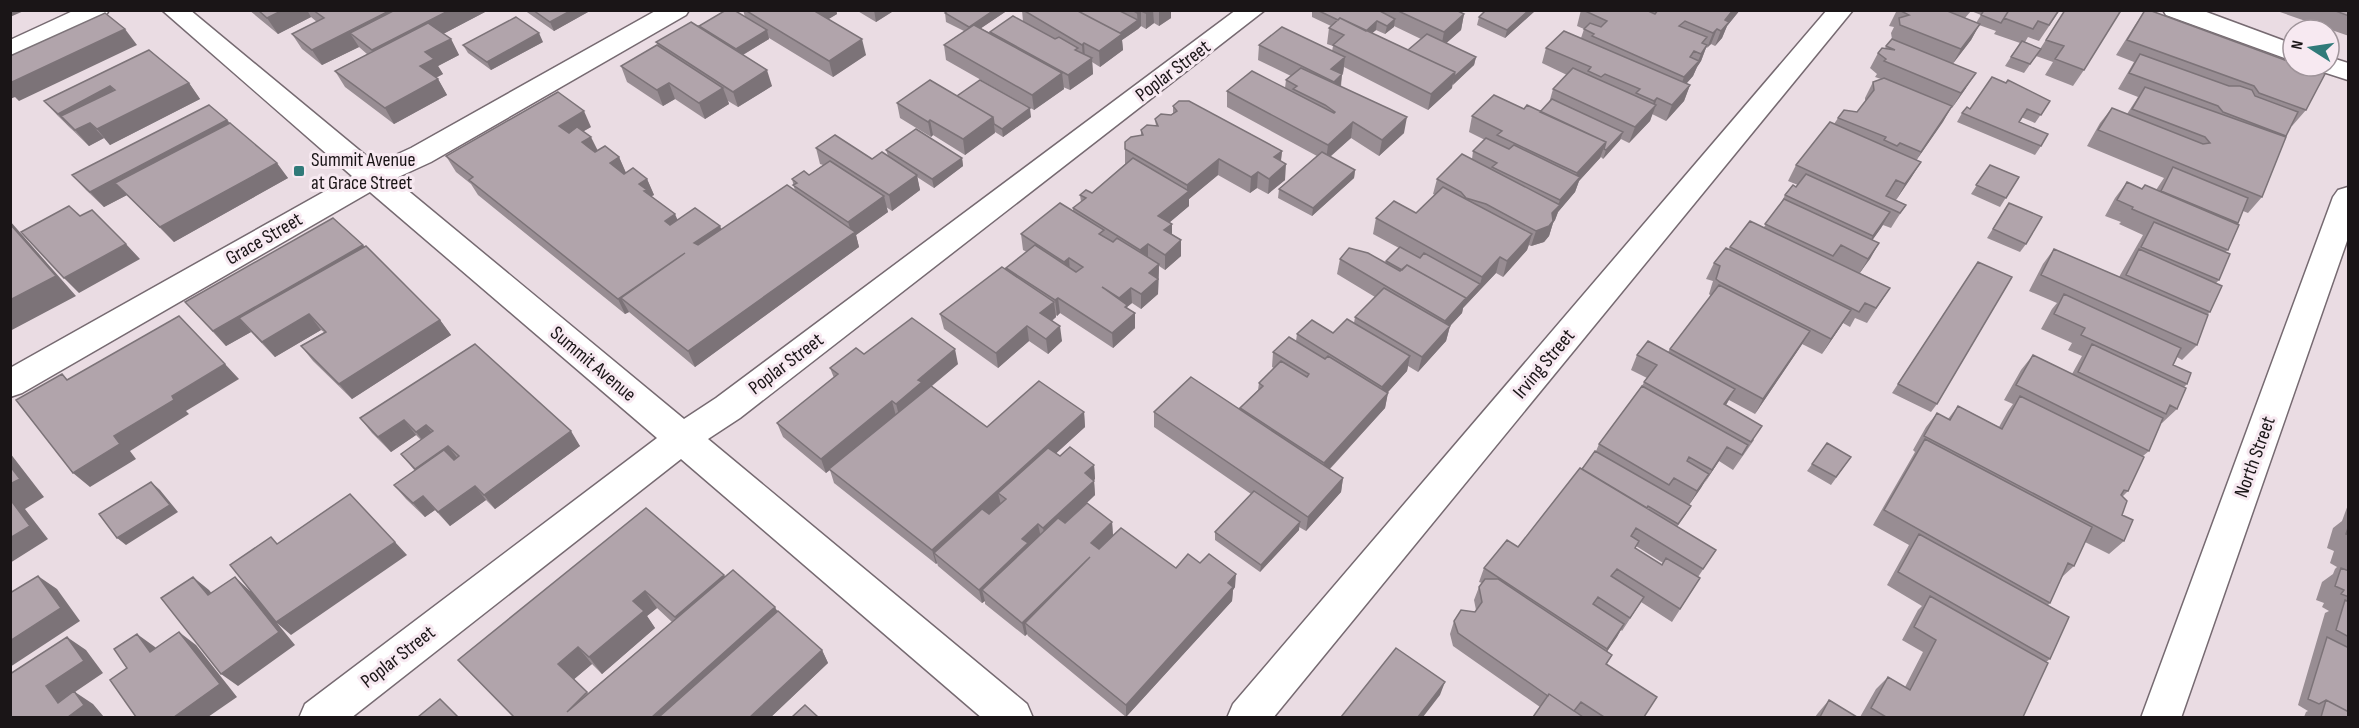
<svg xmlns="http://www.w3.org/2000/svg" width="2359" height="728" font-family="'Sofia Sans Condensed',sans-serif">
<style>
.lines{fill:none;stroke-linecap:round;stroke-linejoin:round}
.minor-casing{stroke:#766a71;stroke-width:3}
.major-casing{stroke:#766a71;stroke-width:3}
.minor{fill:#fff;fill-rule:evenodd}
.major{fill:#fff;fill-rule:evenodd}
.wall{fill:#988d93;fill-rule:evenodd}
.shaded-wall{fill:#7c7378}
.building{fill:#b1a4ab;stroke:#7c7378;stroke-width:1.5}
.poi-dot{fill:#307a79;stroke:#f7e9f1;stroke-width:2}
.labels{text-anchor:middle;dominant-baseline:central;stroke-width:6;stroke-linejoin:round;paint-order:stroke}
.street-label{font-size:20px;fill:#1a1517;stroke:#f7e9f1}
.poi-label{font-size:20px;fill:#1a1517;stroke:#f7e9f1;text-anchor:start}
</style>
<rect width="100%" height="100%" fill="#eadce3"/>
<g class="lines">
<defs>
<path id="minor" d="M75,10H109L106,15L10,58V40Z
M162,10H190L376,164L411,148L657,10H689L686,15L431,162L394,179L684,419L716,398L1236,10H1265L740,418L708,439L1027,704L1033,718H982L681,459L351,718H299L305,704L657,438L370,192L22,393L10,397V368L352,176Z
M1827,10H1853L1273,718H1227L1233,704Z
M2348,187V238L2181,718H2141L2333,197L2338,190Z"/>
<path id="major" d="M2163,10H2201L2293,44V61L2166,15Z
M2329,57L2348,63V80L2320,71L2316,66H2329Z"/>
</defs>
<use href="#minor" class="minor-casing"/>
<use href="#major" class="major-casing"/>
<use href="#minor" class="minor"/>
<use href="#major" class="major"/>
</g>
<path class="wall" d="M249,10H484L485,12L443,34L451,39L459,55L438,66L443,74L436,78L438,79L447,95L394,124L345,87L335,71L367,54L359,47L322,65L302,49L292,34L317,22L311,17L278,34Z
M524,10H587L588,12L554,31Z
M743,10H836L837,14L828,19L866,55L833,77L769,38V39L743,55L772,86L738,107L728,101L729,104L705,119L675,99L663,106L627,82L621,66L658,45L656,42L700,28L699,26L745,17Z
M856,10H895L876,22Z
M949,10H1008L981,28L990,33V32L1023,22L1022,10H1171V18L1159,26L1154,23L1146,29L1141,26L1138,29L1122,40L1123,50L1100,67L1092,62L1093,74L1070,90L1063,87L1064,89L1034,110L946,60L944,45L964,31L946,22L945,13Z
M1312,10H1456L1464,14L1461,30L1446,43L1476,57L1474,65L1452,85V88L1428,110L1344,67L1343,73L1342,74L1341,87L1404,133L1379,156L1351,138L1330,157L1355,170L1354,178L1312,216L1278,198L1279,189L1317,156L1227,107V91L1285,88L1286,80L1291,76L1258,60L1259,45L1332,51L1333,46L1327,44L1329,28L1331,26L1312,17ZM1394,26L1421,39L1408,50L1372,33L1376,30L1385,34Z
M1581,10H1740L1727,26L1722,38L1715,46L1711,44L1706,48L1701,61L1697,67L1693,76L1686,84L1690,85L1684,101L1666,121L1652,114L1650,121L1629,143L1621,139L1603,159L1601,157L1579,181L1575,192L1558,212L1555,220L1553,223L1549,236L1544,242L1531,246L1529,245L1527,250L1503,277L1496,273L1463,308L1462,313L1450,326L1446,341L1418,372L1408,366L1407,371L1388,392L1385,408L1330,469L1343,478L1341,492L1306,531L1299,527V530L1260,572L1215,540V532L1251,494L1154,427V412L1240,410V408L1258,390L1259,383L1274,368L1272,367L1273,352L1296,341L1297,334L1333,333L1354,323L1355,317L1375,297L1337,274L1340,259L1386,263V261L1399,248L1373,234L1376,218L1416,213L1435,195L1433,194L1437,179L1472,159L1473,151L1485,140L1469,132L1472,116L1524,109L1540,112L1549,103L1553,89L1567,75L1542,63L1546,48L1581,38L1584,29L1577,26Z
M1897,10H2060L2039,41L2028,37L2025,42L2040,49L2065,10L2084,70L2073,86L2045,75L2053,62L2036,56L2024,73L2005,66L2020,43L1994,34L1996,31L1979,25L1971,40L1953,63L1966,88L1952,108H1951L1916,160L1921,162L1896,200L1906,205L1896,220L1891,228L1883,225L1872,240L1879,243L1860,273L1890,288L1867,323L1855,318L1850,327L1843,323L1822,354L1802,344L1755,414L1729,400L1726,405L1754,440L1733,470L1719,461L1689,505L1686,514L1677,527L1716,550L1698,577L1700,578L1672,622L1641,602L1622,631L1621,630L1607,651L1612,655L1607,664L1644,717H1533L1540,707L1453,646L1450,634L1454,621L1475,612L1476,610L1474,600L1479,587L1482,583L1479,582L1484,568L1518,547L1596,451L1599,444L1641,387L1647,378L1631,370L1637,355L1668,352L1670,349L1711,296L1709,294L1713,281L1706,279L1714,263L1729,249L1730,247L1764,227L1780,205L1785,195L1798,185L1788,181L1796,165L1834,124L1838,118L1857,112L1865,102V98L1873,82L1881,79L1875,77L1877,74L1870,68L1878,53L1885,48L1892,39L1891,33L1894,27L1889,26ZM1971,11L1981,15L1976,23L1965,18ZM1636,546L1663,563L1662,565L1635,548Z
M2145,10L2306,110L2292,126H2291L2285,137L2262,197L2248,213L2243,211L2237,224L2228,250L2225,252L2219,280L2216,283L2210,312L2207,315L2197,345L2182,360L2177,357L2173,365L2187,384L2184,387L2177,409L2162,423H2161L2149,451L2143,456L2128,491L2123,496L2122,515L2124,541L2109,554L2085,542L2074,566L2062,577L2050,603L2048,605L2050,659L2046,662L2023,717H1860L1876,689L1888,677L1905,687L1923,652L1902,640L1918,610L1922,606L1887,585L1909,545L1873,525L1915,452L1913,450L1926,427L1937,413L1948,419L1958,406L1999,427L2008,411L2013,404L2004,400L2021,370L2033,355L2072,374L2082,356L2068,350L2072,343L2041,329L2052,309L2057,303L2029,291L2043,264L2054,249L2119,277L2143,235L2119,224L2121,222L2105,216L2115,198L2127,182L2142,189L2156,190L2164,178L2087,146L2100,123L2112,108L2127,114L2138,97L2118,89L2134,62L2116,55L2135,25Z
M2274,10H2349V36Z
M1535,11L1505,38L1477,25L1479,17Z
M543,42L491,70L468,53L463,45Z
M149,50L189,83L200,99L110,145L104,138L89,146L58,116L44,101Z
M957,96L1031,117L1003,137L995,132L965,155L933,135L931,137L900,118L897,103Z
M2050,101L2035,123L2021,117L2019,122L2041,146L2035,155L1957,122L1962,113L1970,109Z
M1173,106L1282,151L1281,161L1285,180L1268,194L1257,188L1250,193L1218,175L1189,199V206L1169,223L1172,224V234L1181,240V256L1165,270L1159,266L1158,294L1141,309L1132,303L1127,307L1135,328L1113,348L1060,313L1057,316L1056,315V317L1052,321L1062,341L1048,354L1029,341L998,368L944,329L940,314L1006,270V268L1027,252L1023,250L1021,234L1073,211V208L1081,202L1080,195L1092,193L1125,164V149L1141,136V130L1156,126L1155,119L1171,115L1173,113Z
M227,120L288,178L174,242L127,195L104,207L86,190L72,175Z
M591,127L583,131L598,151L619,157L626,173L647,179L654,195L651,196L678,220L720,226L721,230L795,191L792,179L809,175L823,165L820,164L816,148L872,159L888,156L886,150L962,158L963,166L934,188L917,177L920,190L892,211L886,207L888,212L856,235L859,247L695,367L629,312L625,314L478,195L471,184L456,172L446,156Z
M1990,165L2019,177L2000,207L1971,194Z
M2009,203L2026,244L2020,252L1987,238Z
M364,247L440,320L451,335L352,399L313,361L301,346L324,332L321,330L275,357L251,332L226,346L185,302Z
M1978,262L1937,404L1931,412L1892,393Z
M475,344L580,446L495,509L486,500L450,526L435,510L425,517L406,499L394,485L415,471L401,454L421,440L416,435L391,452L372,433L360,418Z
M864,354L958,364L932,386L987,427L1084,412L1085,427L1056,453L1060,456L1094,465L1095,479L1094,480L1095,495L1065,523L1112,522L1113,536L1176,568L1235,587L1233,590L1232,601L1126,717L1028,636L1027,634L1025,636L985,604V601L982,603L938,566L937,563L936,564L834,483L830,470L826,473L783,437L777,423L834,378L830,368Z
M1851,457L1831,485L1807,471L1812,464Z
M2349,502V717H2304L2306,712L2308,711L2298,705L2325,613L2329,611L2322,607L2324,603L2316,600L2322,582L2333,574L2335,569L2337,567L2330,563L2334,551L2327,548L2333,528L2342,521Z
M646,508L725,577L778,611L822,650L828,663L771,717H514ZM657,608L672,622L588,693L574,679L592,664L602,674L655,628L647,616Z
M1829,700L1857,717H1815L1818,713Z"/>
<path class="shaded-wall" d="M10,10H26L10,17Z
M283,10H307L311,17L278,34L267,18Z
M391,10H431L350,33L359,47L322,65L312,50Z
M450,10H484L485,12L382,66L372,50Z
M572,10H587L588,12L554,31L550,22Z
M815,10H836L837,14L819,25Z
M874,10H895L876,22Z
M994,10H1008L971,35L969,27Z
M1149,10H1153L1154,23L1146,29V13Z
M1159,10H1171V18L1159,26Z
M1529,10H1536L1505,38L1507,30Z
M1733,10H1740L1727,26L1722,38L1715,46L1725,20Z
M1141,11V26L1138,29L1137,13Z
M1464,14L1461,30L1441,48L1444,32Z
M1395,19L1394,27L1385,34L1387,26Z
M1138,20V29L1122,40L1123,50L1100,67L1099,51L1115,36Z
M1377,21L1376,30L1363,41L1364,32Z
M1980,24L1971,40L1952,65L1961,49Z
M125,29L137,45L19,101L10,92V83Z
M1717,29L1711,44L1707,48L1713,33Z
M767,30L769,39L739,57L736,49Z
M539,33L543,42L491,70L487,62Z
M451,39L459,55L438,66L443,74L429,81L420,66L425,52Z
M862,39L866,55L833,77L829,61Z
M1084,43L1085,59L1083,60L1082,45Z
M1707,45L1701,61L1697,67L1693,76L1678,93L1684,77L1697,63L1701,54Z
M1345,57L1343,73L1333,81L1331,69Z
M1476,57L1474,65L1453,85L1454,77Z
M1092,58L1093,74L1070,90L1068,75Z
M767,70L772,86L738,107L733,92Z
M1455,72L1452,88L1428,110L1431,94Z
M1062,73L1064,89L1034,110L1032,95Z
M1976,73L1966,88L1952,108L1961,93Z
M1342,74L1340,90L1332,97L1334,82Z
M438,79L447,95L394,124L385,108Z
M189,83L200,99L110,145L97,129Z
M669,83L675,99L663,106L657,90Z
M1690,85L1684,101L1666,121L1672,105Z
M110,86L123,102L61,116L72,130L58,114Z
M723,88L729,104L705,119L699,103Z
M10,92L15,97L10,99Z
M1657,98L1654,107L1656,105L1650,121L1629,143L1635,127L1651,110L1654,101Z
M1952,106L1943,122L1911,168L1921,152Z
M1030,108L1031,117L1003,137L1002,129Z
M584,111L591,127L567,141L559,126Z
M993,117L995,133L965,155L963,139Z
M1407,117L1404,133L1379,156L1382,140Z
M227,120L239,136L115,183L127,195L104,207L90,192Z
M930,120L933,135L931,137L928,122Z
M1353,122L1351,138L1326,160L1328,145Z
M90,123L104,138L89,146L75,130Z
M1623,132L1620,140L1603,159L1606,150Z
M591,137L599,153L590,158L582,142Z
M1606,142L1600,158L1579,181L1575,192L1558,212L1555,220L1553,223L1549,236L1544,242L1531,246L1536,231L1557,208L1560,200L1573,185L1577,173Z
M1282,151L1280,167L1274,157Z
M619,157L626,173L617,179L610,163Z
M962,158L963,166L934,188L932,179Z
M1219,159L1218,175L1189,199V206L1158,232V216L1187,192V185Z
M1921,162L1911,178L1896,200L1905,184Z
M277,163L288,178L174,242L160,227Z
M1286,164L1285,180L1268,194L1269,179Z
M1355,170L1354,178L1312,216L1313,208Z
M1258,172L1257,188L1250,193L1251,177Z
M917,175L920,190L892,211L889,195Z
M647,179L654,195L650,197L639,184Z
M884,196L888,212L856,235L859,247L695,367L688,351L852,234L848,222Z
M1890,212L1881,228L1864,252L1873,236Z
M675,214L682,230L672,237L665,221Z
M10,221L76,296L10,331Z
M1172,224V240L1164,230Z
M720,226L726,241L701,259L694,243Z
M1532,234L1527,250L1503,277L1507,261Z
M1181,240V256L1165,270V255Z
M1879,243L1870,259L1859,274L1868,259Z
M126,244L140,259L79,293L64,278Z
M1148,244V259L1141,266L1140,250Z
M363,245L374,260L239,318L251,332L226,346L213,331Z
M685,253L621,298L629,312L625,314L618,299Z
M1500,257L1496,273L1478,292L1482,277Z
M1069,258L1070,273L1066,278L1064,262Z
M1159,264L1158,294L1141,309V294L1149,273Z
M1480,284L1478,292L1463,308L1462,313L1450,326L1446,341L1418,372L1422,357L1441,336L1445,321Z
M1131,288L1132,303L1127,307L1128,319L1135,313V328L1113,348L1112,333L1120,313L1119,298Z
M1058,298L1060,313L1057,316L1055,300Z
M1054,302L1056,317L1042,328L1040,313Z
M1851,310L1841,326L1822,354L1831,339Z
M309,314L321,330L275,357L262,342Z
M440,320L451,335L352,399L339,384Z
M1027,326L1029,341L998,368L996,353Z
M1060,326L1062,341L1048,354L1046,339Z
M1810,331L1801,346L1755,414L1763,399Z
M955,349L958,364L924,392L900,419L896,404L918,380Z
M1410,356L1407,371L1379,402L1382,387Z
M225,364L239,379L186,411L189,414L130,451L136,459L90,487L73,473L114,436L172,396Z
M1735,389L1727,403L1716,419L1724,404Z
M1388,393L1385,408L1322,477L1324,463Z
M892,401L896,416L826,473L821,459Z
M1084,412L1085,427L1006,499L998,493L1001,505L942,559L934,553L937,563L936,564L932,550Z
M404,420L416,435L391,452L378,437Z
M426,425L437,439L427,446L416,432Z
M571,431L580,446L495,509L484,495Z
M448,446L459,460L427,483L415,469Z
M1727,447L1719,461L1704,484L1712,470Z
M10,453L44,497L25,509L48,539L10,563Z
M1094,465L1095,479L1086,488L1085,473Z
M1709,474L1701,488L1689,505L1697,491Z
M1343,478L1341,492L1306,531L1308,517Z
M1094,481L1095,495L1046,542L1043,528Z
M151,482L160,490L178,512L126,545L117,538Z
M475,486L486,500L450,526L438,512Z
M423,496L435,510L425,517L413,503Z
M1112,522L1113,536L1092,557L1091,543Z
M1300,522L1299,530L1260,572L1261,565Z
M1038,524L1041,538L982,590L985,601L982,603L979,590L1022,539Z
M395,542L407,555L291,635L277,623L295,645L238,686L221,674L235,577L250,591Z
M1090,557L1025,623L1027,634L1025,636L1022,623Z
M1236,574L1235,587L1233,590L1232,601L1126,717V705Z
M724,575L734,593L686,634L675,617Z
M38,576L57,589L80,621L10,667V641Z
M193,577L209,590L224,608L208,595Z
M645,591L657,608L647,616L655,628L602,674L589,657L633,601Z
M775,607L784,624L682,717H652Z
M1624,624L1617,637L1600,662L1607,649Z
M179,632L196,645L237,697L208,717H174Z
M137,634L155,647L167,664L150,652Z
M67,637L86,650L103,673L75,692L93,704L104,717H68L46,686Z
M578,647L592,664L572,681L558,664Z
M822,650L828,663L771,717H750Z
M1445,682L1440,695L1423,717H1418Z"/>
<path class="building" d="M258,10H283L267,18Z
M313,10H391L312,50L292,34L324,18Z
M395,10H450L372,50L350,33Z
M533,10H572L550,22Z
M726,10H734L767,30L736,49L699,26Z
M745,10H813L862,39L829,61Z
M949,10H994L969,27L945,13Z
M1023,10H1076L1122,34L1099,51L1084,43L1082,45Z
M1076,10H1118L1138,20L1120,33Z
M1132,10H1149L1146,13L1141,11L1137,13Z
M1317,10H1378L1395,19L1387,26L1377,21L1366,31L1340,18L1338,20Z
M1396,10H1456L1464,14L1444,32Z
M1486,10H1529L1507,30L1479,17Z
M1583,10H1646L1655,14L1658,10H1733L1725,20L1729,22L1721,31L1717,29L1713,33L1685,21L1679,26L1707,37L1702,43L1707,45L1701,54L1694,51L1690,57L1699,61L1684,77L1592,36L1594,34L1584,29L1590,23L1601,27L1607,21Z
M1899,10H1945L1980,24L1961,49L1900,25L1899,18L1909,15Z
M1984,10H2009L2001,23L1981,15Z
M2009,10H2059L2049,25L2038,21L2033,29L2004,18Z
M2065,10H2115L2120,12L2084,70L2055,59L2064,46L2046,40Z
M2145,10H2149L2293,63V66H2301L2325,74L2306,110L2259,93L2254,86L2127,40Z
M2333,10H2349V16Z
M105,13L125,29L10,83V56Z
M1013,16L1055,39L1059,37L1078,48L1075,50L1092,58L1068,75L990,32Z
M516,17L539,33L487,62L463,45Z
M1340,18L1455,72L1431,94L1333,45L1344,35L1329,28Z
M691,22L767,70L733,92L656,42Z
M428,23L451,39L425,52L434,59L420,66L438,79L385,108L335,71Z
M974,25L1062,73L1032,95L944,45Z
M1282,27L1345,57L1331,69L1342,74L1334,82L1259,45Z
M1564,31L1690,85L1672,105L1657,98L1654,101L1636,93L1640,89L1605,74L1601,77L1588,71L1591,67L1546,48Z
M1427,34L1476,57L1454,77L1455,72L1408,50Z
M1892,39L1976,73L1961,93L1884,61L1886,59L1878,53L1882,48L1895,50L1886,46Z
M2022,41L2041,49L2030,64L2011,57Z
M657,45L723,88L699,103L669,83L657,90L621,66Z
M149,50L189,83L97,129L90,123L75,130L61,116L115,90L110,86L58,114L44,101Z
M2140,54L2229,86H2240L2252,90L2255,96L2298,112L2286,136L2223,112L2218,106L2129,73Z
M1301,68L1407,117L1382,140L1353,122L1328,145L1227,91L1252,71L1334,113L1335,112L1325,105L1293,89L1297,86L1286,80Z
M1573,68L1656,105L1635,127L1553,89Z
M1992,77L2006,83L2008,80L2050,101L2041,115L2027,109L2019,122L2048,134L2041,146L1962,113L1967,107L1970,109Z
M1884,78L1952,106L1921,152L1900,143L1897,146L1884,140L1886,137L1838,118L1844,110L1857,112L1874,90L1873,82Z
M930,80L993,117L963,139L930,120L928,122L897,103Z
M980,80L1030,108L1002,129L994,124L993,117L957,96Z
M2145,87L2286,137L2262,197L2098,130L2112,108L2203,144L2210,143L2205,137L2132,109Z
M558,92L584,111L559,126L569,133L577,127L591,137L582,142L588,147L595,152L605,146L619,157L610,163L624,174L633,168L647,179L639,184L647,190L644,191L675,214L665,221L670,225L695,208L720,226L694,243L698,245L787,185L855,232L688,351L621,298L685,253L618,299L469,180L473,177L446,156Z
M1494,95L1524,109L1527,105L1606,142L1577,173L1497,135L1502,131L1472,116Z
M1552,99L1623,132L1606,150L1604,149L1606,142L1540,112Z
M1179,101H1189L1282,151L1274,157L1286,164L1269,179L1258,172L1251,177L1219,159L1187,185L1125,149V142L1131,137L1143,135L1141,130L1147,125L1158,126L1155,119L1161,114L1171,115L1177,111L1173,106Z
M209,105L227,120L90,192L72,175Z
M1830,122L1921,162L1905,184L1896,180L1886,196L1906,205L1900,213L1796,165Z
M230,123L277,163L160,227L115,183Z
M916,129L962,158L932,179L886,150Z
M835,135L872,159L882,152L917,175L889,195L816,148Z
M1486,138L1509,149L1514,145L1580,177L1560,200L1492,167L1497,163L1473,151Z
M1322,152L1355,170L1313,208L1279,189Z
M1462,154L1560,205L1552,213L1553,221L1549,226L1536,231L1486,204L1466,198L1461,192L1437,179Z
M1133,158L1189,191L1158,216L1172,224L1164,230L1181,240L1165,255L1148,244L1140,250L1073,208L1086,198L1080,195L1086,190L1092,193Z
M830,161L884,196L848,222L793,185L797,183L792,179L804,171L809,175Z
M1990,165L2019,177L2006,198L1976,185Z
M2173,167L2248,198L2238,223L2161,191Z
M1806,174L1890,212L1873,236L1785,195L1793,185L1796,187Z
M2127,182L2142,189L2145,185L2239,225L2228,250L2132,209L2133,207L2117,200Z
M1443,187L1532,234L1507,261L1500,257L1482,277L1376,218L1394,201L1416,213Z
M1784,199L1879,243L1868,259L1841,245L1833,256L1765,224Z
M1060,203L1104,230L1099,234L1113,242L1117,238L1159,264L1149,273L1158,279L1141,294L1131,288L1119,298L1102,287L1127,305L1125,307L1135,313L1112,333L1058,298L1055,300L1006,268L1035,245L1076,272L1083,267L1069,258L1064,262L1021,234Z
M2009,203L2042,217L2026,244L1993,229Z
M69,206L80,216L92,210L126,244L64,278L21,232Z
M333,218L363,245L213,331L185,302Z
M1750,221L1890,288L1876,308L1865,303L1859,312L1730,247Z
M2154,222L2230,254L2219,280L2141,247Z
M10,224L56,276L10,300Z
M366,246L440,320L339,384L301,346L326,332L309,314L262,342L239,318Z
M1400,247L1420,258L1424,253L1480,284L1465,300L1466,298L1407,265L1402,270L1386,261Z
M1349,248L1368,253L1400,271L1407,265L1466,298L1445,321L1340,259Z
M1726,248L1851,310L1831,339L1720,282L1716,279L1720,266L1714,263Z
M2054,249L2208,315L2197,345L2041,275Z
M2139,249L2222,286L2210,312L2126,275Z
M1978,262L2012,277L1937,404L1898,384Z
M1002,267L1054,302L1040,313L1060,326L1046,339L1027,326L996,353L940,314Z
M1719,285L1810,331L1763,399L1670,349Z
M1384,288L1450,326L1422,357L1355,317Z
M2064,294L2181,348L2173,365L2191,373L2187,384L2081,335L2085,328L2054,314Z
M179,316L225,364L172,396L174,400L114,436L120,444L73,473L16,400L62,374L67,380Z
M912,318L955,349L918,380L922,382L896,404L892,401L821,459L777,423L838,374L830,368L856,348L864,354Z
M1347,319L1410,356L1382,387L1297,334L1312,320L1333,333Z
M1289,337L1325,359L1328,356L1388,393L1324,463L1240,408L1263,386L1259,383L1281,361L1307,377L1309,374L1273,352Z
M1648,341L1735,389L1724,404L1762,426L1751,442L1644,382L1657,365L1637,355Z
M475,344L571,431L484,495L475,486L438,512L423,496L413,503L394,485L444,450L454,460L459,456L448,446L415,469L401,454L433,431L426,425L416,432L404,420L378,437L360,418Z
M2092,344L2186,388L2177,409L2170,405L2166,414L2078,372Z
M2033,355L2163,418L2149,451L2016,385Z
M1191,377L1343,478L1308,517L1154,412Z
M1039,381L1084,412L932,550L829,469L931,386L987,427Z
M1642,386L1748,445L1742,455L1727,447L1712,470L1689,457L1687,461L1709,474L1697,491L1674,478L1669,485L1599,444Z
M2020,396L2144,457L2128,491L2124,490L2121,495L2127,501L2122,515L2133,520L2124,541L1924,436L1937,413L1950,420L1958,406L2002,429Z
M1925,439L2092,527L2074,566L2068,563L2050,603L1884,510Z
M1827,443L1851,457L1836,477L1812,464Z
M1070,447L1094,465L1085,473L1094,481L1043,528L1038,524L1022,539L1028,543L979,590L934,553L982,509L989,514L1006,499L998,493L1048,448L1060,456Z
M1595,451L1691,506L1678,524L1648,506L1647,508L1582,469Z
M10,466L20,479L10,484Z
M1580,468L1716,550L1703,569L1636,528L1631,536L1639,541L1635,548L1662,565L1666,558L1700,578L1680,609L1617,569L1611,576L1644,597L1630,618L1598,597L1593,604L1624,624L1607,649L1484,568L1507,540L1518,547Z
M151,482L170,505L117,538L99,514Z
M1254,491L1300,522L1261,565L1215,532Z
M350,494L395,542L276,622L230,565L271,537L277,544Z
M10,499L30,526L10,538Z
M1087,503L1112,522L1091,543L1099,549L1121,528L1176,568L1188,554L1200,563L1209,554L1236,574L1228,583L1233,587L1126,705L1025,623L1090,557L1022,623L982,590L1058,518L1065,523Z
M646,508L724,575L675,617L645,591L633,601L644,611L589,657L578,647L558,664L587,692L567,712L733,570L775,607L652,717H514L458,660Z
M2349,525V535L2346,534Z
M1919,534L2069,617L2050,659L1898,572Z
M2341,568L2349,571V597L2341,594L2344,590L2335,586Z
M38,576L61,608L10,641V593Z
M193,577L208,595L235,577L279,632L221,674L161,598Z
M1485,579H1498L1612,655L1606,664L1657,697L1644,717H1604L1581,702L1574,711L1549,694L1548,696L1458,633L1454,621L1461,610L1475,612L1482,602L1479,587Z
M1930,596L2048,663L2023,717H1886L1871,708L1888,677L1910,690L1936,640L1914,627Z
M2345,600L2349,602V637L2336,630Z
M778,611L822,650L750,717H659Z
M179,632L220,684L174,717H136L110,680L127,668L114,649L137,634L150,652Z
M67,637L84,661L46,686L58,703L74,691L84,705L68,717H10V674Z
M2327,637L2349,648V712L2326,700L2319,704L2308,699Z
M1396,648L1445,682L1418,717H1341Z
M1549,694L1583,717H1533Z
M440,699L458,717H418Z
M1829,700L1857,717H1820Z
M2326,700L2349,712V717H2321Z
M805,705L818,717H792Z"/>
<rect class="poi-dot" x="293" y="165" width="12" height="12" rx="3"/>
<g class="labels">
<g class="street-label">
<text transform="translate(1173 71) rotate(-37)">Poplar Street</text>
<text transform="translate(264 239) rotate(-30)">Grace Street</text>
<text transform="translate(593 364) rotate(40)">Summit Avenue</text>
<text transform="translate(786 364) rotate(-37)">Poplar Street</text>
<text transform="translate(1544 364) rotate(-50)">Irving Street</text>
<text transform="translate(2255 457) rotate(-70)">North Street</text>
<text transform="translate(398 657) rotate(-38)">Poplar Street</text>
</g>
<g class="poi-label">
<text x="311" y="160">Summit Avenue<tspan x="311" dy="23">at Grace Street</tspan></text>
</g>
</g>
<rect width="2359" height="728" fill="none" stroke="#1a1517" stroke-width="24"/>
<g transform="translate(2311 48) rotate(282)"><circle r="28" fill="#f7e9f1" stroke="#9f949a" stroke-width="1.5"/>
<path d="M0-4.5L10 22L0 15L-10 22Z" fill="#307a79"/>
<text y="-9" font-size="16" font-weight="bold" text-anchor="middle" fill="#1a1517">N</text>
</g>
</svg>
